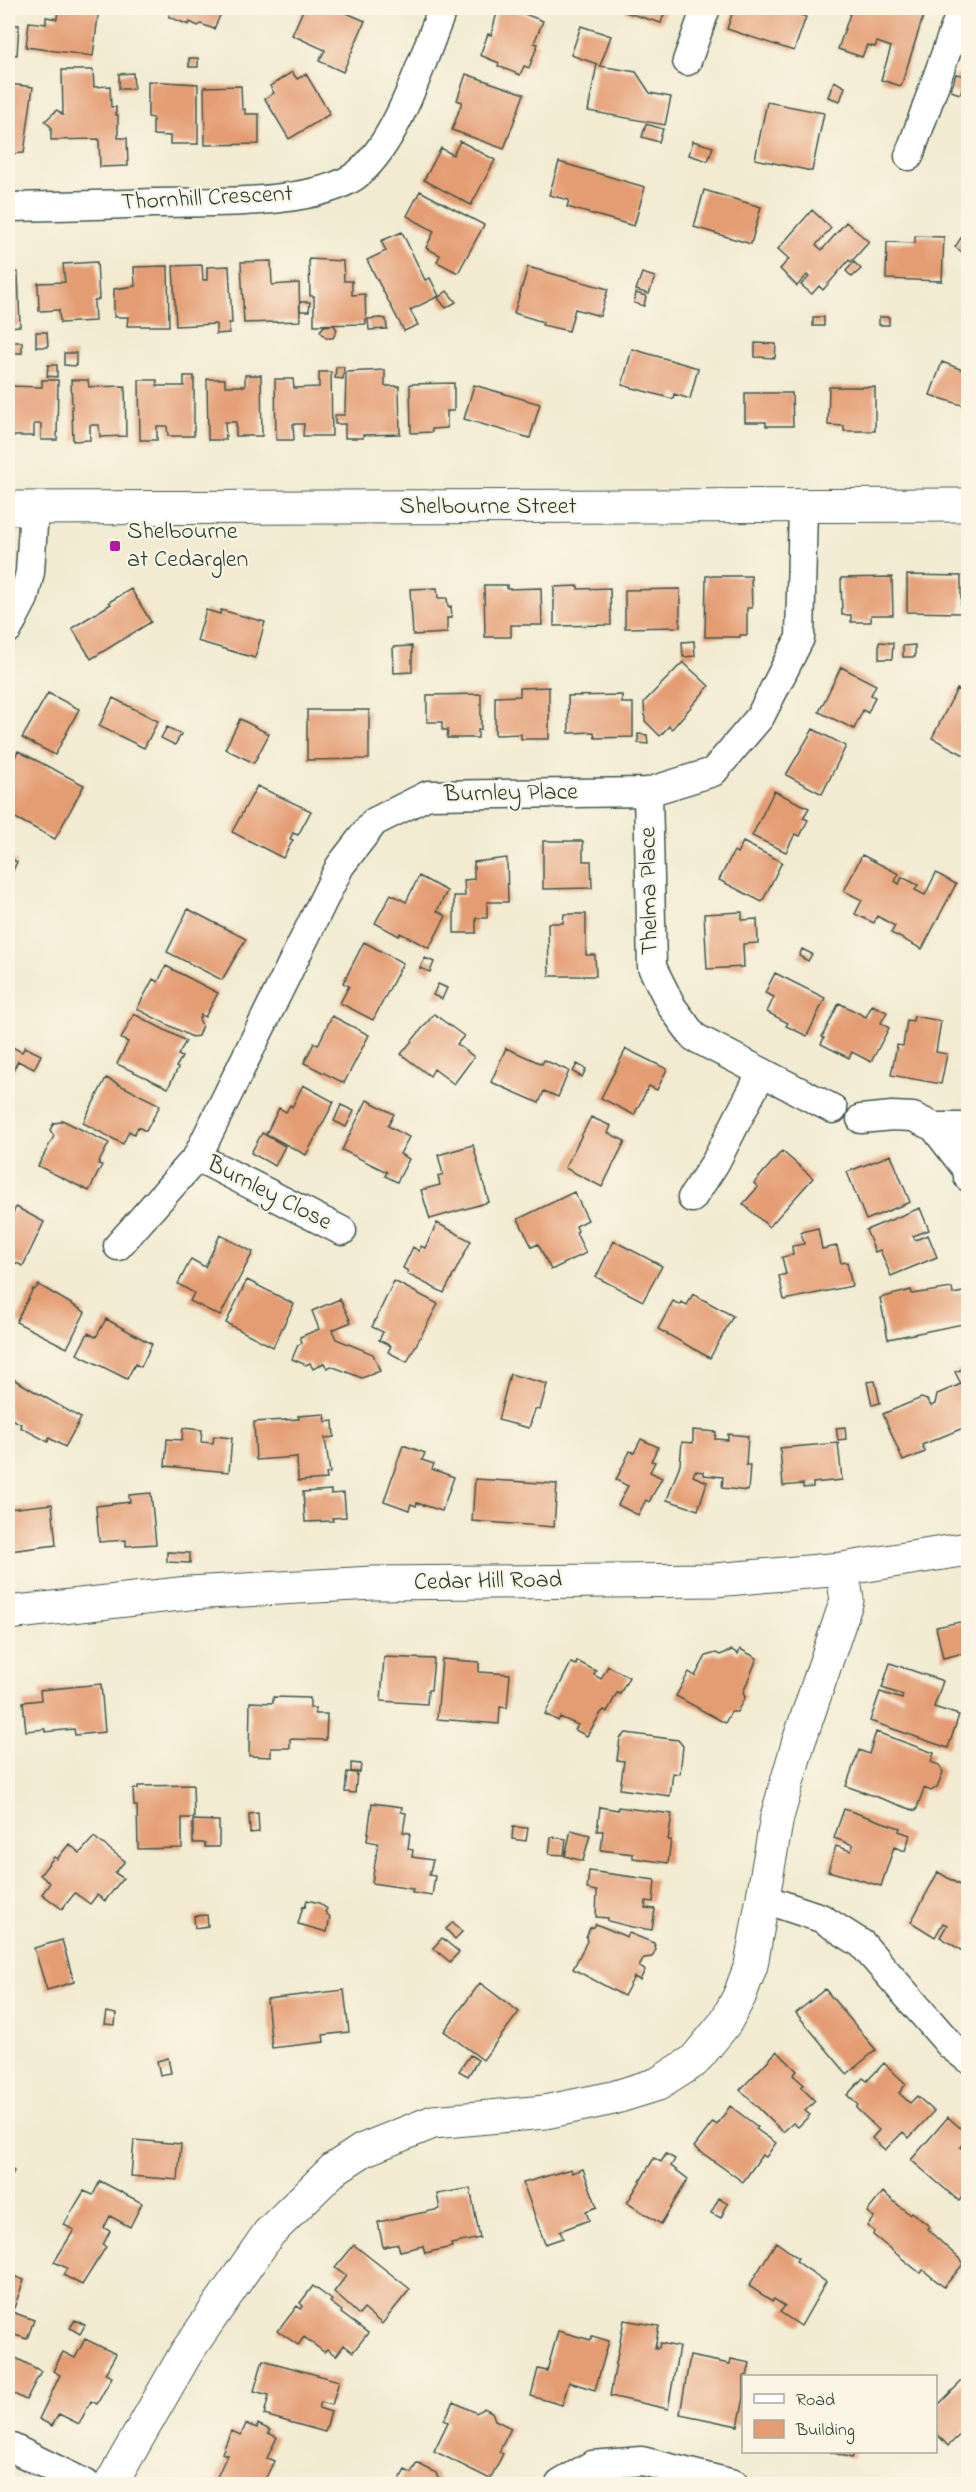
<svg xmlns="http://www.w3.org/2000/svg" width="976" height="2492" font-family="'Indie Flower',sans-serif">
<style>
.building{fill:#e49c72}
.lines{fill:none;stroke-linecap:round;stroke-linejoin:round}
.street-casing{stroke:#3f574c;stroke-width:31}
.secondary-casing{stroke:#3f574c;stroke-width:35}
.street{stroke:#fff;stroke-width:28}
.secondary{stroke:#fff;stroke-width:33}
.poi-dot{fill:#b5179e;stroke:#fcf5e5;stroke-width:2}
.labels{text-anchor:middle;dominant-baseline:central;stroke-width:4.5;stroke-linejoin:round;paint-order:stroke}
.street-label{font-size:24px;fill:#1f3d34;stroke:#fcf5e5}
.poi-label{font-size:24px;fill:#1f3d34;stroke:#fcf5e5;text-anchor:start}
</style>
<rect width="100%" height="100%" fill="#fcf5e5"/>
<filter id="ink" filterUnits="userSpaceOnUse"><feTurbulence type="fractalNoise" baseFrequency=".0167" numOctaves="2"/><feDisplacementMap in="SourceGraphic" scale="12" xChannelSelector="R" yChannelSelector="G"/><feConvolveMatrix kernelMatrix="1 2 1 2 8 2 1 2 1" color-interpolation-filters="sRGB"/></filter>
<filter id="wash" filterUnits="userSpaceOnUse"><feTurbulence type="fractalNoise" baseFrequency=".008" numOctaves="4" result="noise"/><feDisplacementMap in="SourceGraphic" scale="24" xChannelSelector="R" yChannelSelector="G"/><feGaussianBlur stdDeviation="1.35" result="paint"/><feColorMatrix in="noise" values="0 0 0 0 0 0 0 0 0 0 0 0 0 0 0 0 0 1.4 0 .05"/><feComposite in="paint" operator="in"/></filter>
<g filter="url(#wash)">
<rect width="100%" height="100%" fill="#f2ebd2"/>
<g id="blocks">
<path class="building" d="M58,8H99L93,56L26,47L29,22L46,24V17L57,19Z
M170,8H227L225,12L222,11L214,29L201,24L198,26L190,22L189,25L169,17Z
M304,8H335L365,21L343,72L319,61L325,50L292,35Z
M502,8H509L543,21L534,43L538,44L529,68L524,66L520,75L498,66L499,63L480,55L488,34L491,35L498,9L501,10Z
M627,8H666L661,23L625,12Z
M734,8H787L786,10L806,17L794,51L727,29Z
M852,8H926L901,86L881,80L891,47L877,42L875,47L867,45L862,57L838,49Z
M8,24L19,25L17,55L8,54Z
M581,26L611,36L600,66L636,72L650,93L671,97L665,125L588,111L597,64L571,55Z
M189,58H198V67H189Z
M62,70H93L94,87L110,86L111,107H116V115H118V138H127L128,166L100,167L99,139L51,140V127L45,121L57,110L63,115Z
M292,72L297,79L306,74L330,114L289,139L265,99L274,93L270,86Z
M133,73L134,89H119V74Z
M466,74L524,94L504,149L452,130L462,102L457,100Z
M956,74L966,76L960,94L951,91Z
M148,81L198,84V144H170V136L153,135V118L148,117Z
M834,81L845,87L840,101L828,97Z
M8,84L33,87L24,153L8,154Z
M241,86L242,109H245V114H259V144L205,145L204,87Z
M767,102L824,113L812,171L755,159Z
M646,124L663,129L659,142L642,137Z
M460,141L495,160L471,205L424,180L441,148L453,155Z
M693,141L713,147L708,161L689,155Z
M559,162L645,187L634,226L567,207L569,200L549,195Z
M704,190L761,207L751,244L694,227Z
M420,191L484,225L458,273L437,262L440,255L426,248L434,231L407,216Z
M812,210L831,228L816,245L822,250L846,222L869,242L851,262L849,260L823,290L819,286L812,294L801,285L809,277L807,275L797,286L780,269L789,259L778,249Z
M968,227V256L955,247Z
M402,232L425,280L430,278L439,296L410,310L418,325L404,331L367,260L386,251L381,241Z
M915,236L944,237L942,281L886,279L887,242L915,243Z
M309,259L343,261L344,281H352V295L365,294L366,324L314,325V296H310Z
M271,261L272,285L299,283L300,321L244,323L241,262Z
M97,262L99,299L94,301L95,321L60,323L59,310L39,311L38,283L65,282L63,264Z
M854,262L861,269L852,277L846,271Z
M202,265L203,280H207V267L229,266L232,323H229V333L216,334V324L176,326L173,266Z
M168,266L169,326H127L128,317H114V289L135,286L134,267Z
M528,267L608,289L600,316L575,309L569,331L542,325L543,322L514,313Z
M18,272L20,326L8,327V273Z
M642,273L655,277L649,294L636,290Z
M447,291L456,302L446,308L438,298Z
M636,293L646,296L644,306L634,303Z
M300,302H310L309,311H300Z
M813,317H824V326H813Z
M879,317H889V325H879Z
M381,318L386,319L387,329L369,330L368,319Z
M334,325L337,330L333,338H326L320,331L324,326Z
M36,332H47L48,347H36Z
M11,342H22V353H11Z
M755,343L776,344L775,358L755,357Z
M632,349L698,368L690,399L674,394L673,399L622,385Z
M64,353H76V366L64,365Z
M942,362L968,372V407L930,395Z
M48,365H57V377L47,376Z
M336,367H344L343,379L335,378Z
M385,370V386H399L400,434L363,435V438H345V424H335V415H344L345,412L346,372Z
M319,372H331L332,436H303L304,424H293L294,440H276L275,379H293L294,388L319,387Z
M245,375H261L262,436H236V422H225L226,440H208L207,379H225V386H245Z
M184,376H194V436H168L167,426H157V440H140L139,380H157V386H184Z
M42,380H58L57,440H41V424H34V436H8V386L42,387Z
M71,380H88L89,387L125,386L126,436L100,437L99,425H90V440L73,441Z
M454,383V411H447V428L432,429V432L411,433L410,384Z
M474,385L540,404L530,438L464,419Z
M829,387H875V431H844V426L828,425Z
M745,393H792L793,426H766V422H745Z
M907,575L961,576V613L907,612Z
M706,576H751L752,608H747V635H740V637H705Z
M892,577L893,615H871V622H851V615H842L841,578Z
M484,585H507V589L541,588L542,625H511V637H485Z
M578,586V589L610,588L611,625L554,626V587Z
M437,588L438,598H447L448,607L451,606L452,618H447V633L413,635L410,589Z
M131,589L151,622L91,659L72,628L111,604L109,602Z
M680,589V627L625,628V590Z
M206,610L220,614L221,610L265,622L255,658L197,641Z
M694,641L695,656L683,657L682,642Z
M879,642L893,643L892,659H879Z
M915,645V657H903V646Z
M412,646V672L394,673L393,647Z
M683,662L709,686L672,729L669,726L660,736L645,721L644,702Z
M841,667L876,685L871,695L875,697L868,713L863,710L854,729L819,712Z
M549,687V739H521V734L495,735V697L520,696V688Z
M957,689L968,695V757L932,738Z
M48,693L79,709L55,755L22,738Z
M481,694V730H478V738H447L448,730H442V722H427V695Z
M622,695V703H633V737L595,738L594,732L569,733L568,696Z
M113,698L158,721L144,748L99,726Z
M307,710H369V759L307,760Z
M240,719L269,734L254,763L225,749Z
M167,727L181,734L175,745L161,738Z
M813,729L846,746L822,794L786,775Z
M638,734L647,735L648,744L638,743Z
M18,751L84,785L55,839L8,814V762L9,759L13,761Z
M257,786L311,811L298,835L293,833L290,839L293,840L283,858L232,832Z
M774,791L809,808L803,818L808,820L800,836L795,834L786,852L752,836Z
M543,841H583V861H591L592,888L543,889Z
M743,842L782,862L762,902L719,880L734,851L737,853Z
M862,855L899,874L895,881L899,884L902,877L918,885L915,890L925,895L936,873L956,884L922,949L891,933L895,926L877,916L874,923L855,914L862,900L844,891Z
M8,857L17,862L8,881Z
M507,858L508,902H487V918H476V933H454V896H465L464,880L474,879V862Z
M419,876L447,891L437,911L446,916L429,948L400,933L399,936L375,923L391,894L406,902Z
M188,909L246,939L222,980L167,952Z
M742,912V920L757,919L758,943L743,944L744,967L707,969L704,914Z
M564,914H586V955H595L596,976H549L548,923H563Z
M364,942L403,963L373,1020L340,1003L349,986L343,983Z
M802,949L812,954L808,961L799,956Z
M425,958L434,962L430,972L420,968Z
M166,966L218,993L205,1017L201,1015L199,1019L202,1025L198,1036L192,1037L137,1009L153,979L158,982Z
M775,973L825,998L807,1036L786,1026L788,1023L767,1012L774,997L765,993Z
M438,984L447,988L442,999L433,995Z
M839,1003L866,1017L872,1005L887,1012L881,1023L889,1028L871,1062L852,1052L849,1058L821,1044L824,1038L822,1037Z
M134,1014L186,1041L178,1055L182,1057L176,1067L178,1068L168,1088L117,1064L128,1042L121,1039Z
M434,1014L464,1036L457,1044L474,1057L454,1084L434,1069L430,1076L401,1054Z
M332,1016L369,1035L344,1083L304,1063L314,1043L318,1045Z
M914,1016L941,1021L936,1052L947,1054L941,1084L891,1075L897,1045L903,1046L907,1020L913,1021Z
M8,1045L22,1052L25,1047L41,1055L34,1069L18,1061L8,1081Z
M506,1048L542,1064L544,1060L569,1071L558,1097L544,1091L539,1103L491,1082Z
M626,1049L667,1069L657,1090L649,1086L634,1115L601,1098Z
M577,1064L586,1069L582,1077L573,1072Z
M106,1078L160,1105L146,1131L138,1127L134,1134L129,1131L123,1144L83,1123Z
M303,1085L334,1102L306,1155L266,1134L279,1108L286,1112L290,1105L292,1107Z
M367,1100L394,1114L388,1126L409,1137L400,1154L409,1159L397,1182L385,1176L387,1172L342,1150Z
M341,1105L354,1111L346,1127L334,1121Z
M591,1117L611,1126L608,1133L625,1141L602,1187L565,1168Z
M62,1120L109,1143L98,1164L102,1165L89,1191L38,1166L54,1136L50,1130L54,1123L61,1122Z
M262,1133L285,1146L275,1166L251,1153Z
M473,1145L489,1202L430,1219L421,1190L440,1185L438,1176L443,1174L438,1155Z
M782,1151L813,1178L769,1227L743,1204L758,1187L754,1183Z
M891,1155L910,1202L866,1220L847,1172Z
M574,1192L588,1220L576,1226L578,1231L576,1233L586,1253L551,1270L538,1244L532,1247L518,1219Z
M16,1207L44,1222L23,1266L14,1262L8,1275V1210L13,1213Z
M920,1208L929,1230L913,1236L915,1240L928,1235L937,1257L891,1276L880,1250L875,1252L866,1230Z
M437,1223L471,1241L444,1293L407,1274L408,1271L403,1268L413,1247L419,1251L421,1246L425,1248Z
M818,1228L822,1249L837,1246L841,1263L847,1262L852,1286L784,1300L779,1276L786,1274L782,1257L793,1255L792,1246L804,1244L801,1232Z
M220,1235L253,1252L220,1316L190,1301L194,1293L178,1284L191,1259L205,1267Z
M614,1241L662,1266L643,1301L596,1277Z
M247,1280L294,1304L273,1347L226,1323Z
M394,1281L438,1304L407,1362L388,1352L391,1346L379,1340L383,1332L372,1327Z
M39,1285L85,1312L67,1348L16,1322L33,1289L34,1290Z
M952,1288L953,1294L968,1291V1323L888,1339L880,1298L911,1290L912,1294Z
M693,1294L733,1316L710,1358L658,1329L673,1301L680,1305L681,1302L687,1305Z
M340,1299L351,1322L332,1330L336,1339L373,1354L380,1371L362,1378L331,1366L327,1368L324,1363L313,1369L310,1363L306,1365L292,1359L298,1345L302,1343L300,1337L319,1329L312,1311Z
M106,1319L152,1344L141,1367L135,1364L127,1379L77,1354L88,1333L96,1337Z
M968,1367V1426L922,1445L925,1452L903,1461L883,1414L921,1398L927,1400L931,1406L935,1404L937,1394L961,1384L955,1372Z
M510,1374L547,1384L540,1410L535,1409L529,1428L498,1420Z
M8,1376L81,1418L65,1447L49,1438L48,1442L20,1427L21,1424L8,1417L10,1411L8,1410Z
M875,1381L880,1403L872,1405L867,1382Z
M325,1414L326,1422L333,1421L334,1437L325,1438L330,1473L326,1474L327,1479L298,1481L297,1457L256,1460L254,1422L299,1419L298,1416Z
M845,1427L846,1439L838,1440L836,1428Z
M183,1428L202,1430L201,1442L213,1443L214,1436L232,1438L229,1472L165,1466L167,1439L182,1440Z
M693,1430L716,1432L715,1439L728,1440V1434L748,1436L746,1465H750L748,1491L722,1488L723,1477L704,1475V1472L695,1471L693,1476L707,1482L698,1510L667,1500L680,1464L682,1442L693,1443Z
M641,1439L658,1447L651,1461L655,1462L650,1472L662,1478L649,1502L646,1500L638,1515L618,1505L628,1486L616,1480L630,1451L634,1453Z
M838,1443L842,1480L813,1483V1487L803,1488V1484L783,1486L780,1448Z
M403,1445L425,1453L422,1460L434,1464L432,1469L454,1477L442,1511L417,1503L416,1506L411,1504L409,1510L384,1501Z
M475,1479L557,1484L554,1527L472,1521Z
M331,1490V1494L344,1493L346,1517L332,1518L333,1521L305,1522L303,1492Z
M151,1493L156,1544L126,1546V1540L99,1542L96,1506L130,1502L129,1495Z
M52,1504L56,1545L10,1551L12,1560L8,1561V1509Z
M167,1552L190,1553V1563L167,1562Z
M968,1617V1652L943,1658L936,1627L965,1621V1618Z
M740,1649L757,1658L743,1693L745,1697L737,1712H731L725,1723L676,1696L689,1672L695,1676L706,1656L716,1653L720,1655L732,1650L738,1654Z
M384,1657L434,1659L431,1690H428L427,1704L381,1701Z
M442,1659L479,1662V1672L510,1674L507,1708L500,1707L499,1724L437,1719Z
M577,1661L596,1671L594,1675L601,1679L608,1666L629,1677L620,1694L617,1693L607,1712L604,1710L601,1713L587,1736L575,1730L578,1725L560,1717L558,1721L545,1714L571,1663L576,1665Z
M890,1663L943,1681L934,1707L959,1715L948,1748L870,1721L880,1692L902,1699L903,1695L882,1688Z
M101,1684L105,1732L75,1735L74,1729L45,1732V1729L26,1731L23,1702L41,1700L40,1690Z
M273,1697L310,1698V1708H315V1714H327L326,1740L290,1739V1748H271V1757L249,1756L250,1702L273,1703Z
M876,1732L934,1753L931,1762L939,1765L943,1772L937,1787L931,1791L924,1788L916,1811L846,1786L859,1750L869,1754Z
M626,1733L678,1740L683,1746L680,1774L673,1773L670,1796L620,1789L624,1761L617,1760L620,1738Z
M351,1763L361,1764L360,1772H351Z
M347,1772L357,1773L355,1793L345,1792Z
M193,1785L194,1818H182V1848L138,1849L137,1806H134L133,1789H138V1786Z
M372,1803L402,1807L401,1812L406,1813L403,1832L410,1833L408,1849L413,1850L412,1857L433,1860L429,1875L435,1876L432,1896L412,1893L413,1889L372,1883L378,1843L367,1841Z
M600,1807L618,1810V1807L672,1814L668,1840H671L668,1863L633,1858V1854L601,1850L603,1831H597Z
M844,1809L900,1828L899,1831L910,1835L905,1851L894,1847L881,1886L828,1871L836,1846L851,1851L853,1845L834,1838Z
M258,1813L259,1832L250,1833L249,1814Z
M193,1820L219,1821V1847H205V1843H193Z
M513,1827L528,1828L526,1841L512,1839Z
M571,1830L590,1835L583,1861L565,1856Z
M94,1837L125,1861L115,1873L123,1878L105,1901L97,1895L90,1904L75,1893L62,1909L42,1894L50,1883L40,1875L54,1857L57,1859L69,1844L80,1853Z
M551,1837L566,1839L564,1855L549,1854Z
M589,1871L655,1880L653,1902L646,1901L645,1908L655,1909L652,1930L632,1927L608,1921V1918L596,1917L597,1891L587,1889Z
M938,1872L968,1890V1940L962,1951L940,1937L947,1925L943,1923L935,1937L911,1922Z
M307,1900L319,1903L327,1909L325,1912L330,1917L327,1932L298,1924L303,1906L305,1907Z
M207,1915L208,1926L195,1928L194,1916Z
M453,1922L462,1932L455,1939L446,1929Z
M596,1924L627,1937L629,1933L654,1943L656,1949L652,1957L644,1958L639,1967L645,1970L640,1980L634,1977L624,1996L573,1969L587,1941L586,1937L590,1928L594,1927Z
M442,1938L459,1952L450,1962L433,1948Z
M62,1940L74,1982L47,1990L34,1948Z
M480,1983L519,2012L483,2060L444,2031Z
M825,1989L876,2050L847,2074L796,2013Z
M344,1990L349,2032L323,2035L324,2042L272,2048L267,1999Z
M107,2012L116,2014L115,2025L105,2024Z
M777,2051L797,2071L793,2075L804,2085L801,2087L815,2101L805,2111L810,2115L798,2127L793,2123L783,2132L740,2090Z
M470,2055L478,2060L468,2076L459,2071Z
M168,2058L171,2073L160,2075L157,2061Z
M884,2063L906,2084L899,2093L910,2103L917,2096L934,2111L909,2138L903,2132L885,2150L872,2138L879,2130L856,2108L858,2105L847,2095L863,2078L867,2081Z
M730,2106L758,2127L756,2129L776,2143L766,2157L762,2155L743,2182L694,2147L713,2122L717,2125Z
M948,2117L968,2135L960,2147L966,2152L968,2149V2189L959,2201L911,2160Z
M134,2140L181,2144L178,2180L131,2176Z
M666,2154L675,2159L671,2166L688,2179L661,2224L627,2203L654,2158L661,2162Z
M8,2167L14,2171L8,2184Z
M571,2169L572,2173L583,2169L597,2207L586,2211L589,2220L560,2231L563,2238L545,2244L523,2183Z
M100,2181L142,2203L130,2227L110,2216L104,2228L110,2231L103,2245L106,2247L82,2285L63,2275L67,2268L54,2262L74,2230L64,2225L72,2211L84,2191L93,2195Z
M470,2188L480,2238L451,2244L452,2247L425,2253L423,2246L400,2251L398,2244L383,2247L378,2222L440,2209L437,2194Z
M883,2192L909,2214L911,2212L929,2226L927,2229L964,2263L944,2287L923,2270L920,2273L873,2235L874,2231L867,2226L874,2217L867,2212Z
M719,2198L728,2203L721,2218L711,2213Z
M776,2242L798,2258L796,2261L826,2282L801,2326L780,2312L785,2306L774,2299L772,2301L749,2286Z
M354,2245L410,2289L382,2324L364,2309L359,2315L334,2292L346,2276L335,2268Z
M8,2274L24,2280L14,2308L8,2306Z
M313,2286L332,2300L330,2302L342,2311L341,2313L368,2333L353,2352L344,2345L336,2356L327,2349L324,2352L304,2337L298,2345L278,2331L297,2306L301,2309L303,2306L300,2303Z
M12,2312L34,2320L27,2339L12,2334L8,2346V2318Z
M75,2320L85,2325L80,2334L70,2328Z
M624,2320L659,2326L655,2348H659L660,2343L679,2347L668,2409L610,2396Z
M558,2331L591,2340L592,2336L609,2341L595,2390L569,2382L562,2405L531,2396L538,2369L547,2371Z
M85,2339L116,2354L105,2374L112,2377L97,2404L91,2401L79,2424L59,2414L52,2426L39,2419L60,2375L53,2371L63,2352L75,2358Z
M690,2356L730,2364L731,2359L750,2363L747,2376H744V2398L738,2426L680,2414Z
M14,2357L41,2371L26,2400L8,2391V2369Z
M263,2360L339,2381L332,2405L321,2402L319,2408L331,2412L325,2432L264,2415L269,2395L254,2391Z
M967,2376L968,2427L948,2446L936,2433V2407Z
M454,2402L476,2413L484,2408L492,2412L495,2420L511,2428L499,2452L503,2454L490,2479L434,2451L448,2422L444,2420Z
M246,2424L257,2428L258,2424L270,2430L268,2433L277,2437L267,2458L274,2461L263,2484H214L227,2455L222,2453L231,2431L241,2435Z
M830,2452H855L852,2458Z
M417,2463L436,2473L439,2481L446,2484H397L405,2470L411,2473Z"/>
</g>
</g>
<g filter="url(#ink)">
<use href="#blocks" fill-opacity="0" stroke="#3f574c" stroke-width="1.5"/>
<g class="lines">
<defs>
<path id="street" d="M687,61L706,8
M909,156L962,8
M8,207C56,206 105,205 154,203C204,202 321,206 359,173C399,139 423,57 443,8
M8,629L24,598L30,572L34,509
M648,792L652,967L672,1007L694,1037L833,1109
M861,1119L892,1116L913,1117L934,1127H968
M934,1127L968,1171V1177
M197,1157L342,1231
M692,1198L715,1163L762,1072
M118,1246L197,1157L340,866L374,822L428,795L648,792L713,772L760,717L800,638L803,506
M764,1899L821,1918L862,1944L951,2046L968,2059
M8,2446L86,2484
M560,2484L592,2465L642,2461L734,2484"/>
<path id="secondary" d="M8,508L968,505
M8,1613L189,1593L373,1583L715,1580L842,1569L968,1549
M111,2484L186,2353L269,2233L334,2169L363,2150L433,2122L545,2112L613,2098L658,2084L694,2061L725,2023L739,1997L751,1965L777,1817L798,1744L847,1600L842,1569"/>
</defs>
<use href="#street" class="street-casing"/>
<use href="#secondary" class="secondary-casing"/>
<use href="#street" class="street"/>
<use href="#secondary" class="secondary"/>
</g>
</g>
<rect class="poi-dot" x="109" y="540" width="12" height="12" rx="3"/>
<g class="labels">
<g class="street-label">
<text transform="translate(207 199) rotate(-3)">Thornhill Crescent</text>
<text x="488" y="507">Shelbourne Street</text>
<text transform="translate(511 794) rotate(-1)">Burnley Place</text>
<text transform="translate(650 891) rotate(-91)">Thelma Place</text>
<text transform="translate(269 1194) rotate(27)">Burnley Close</text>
<text transform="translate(488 1582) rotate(-1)">Cedar Hill Road</text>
</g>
<g class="poi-label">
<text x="127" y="532">Shelbourne<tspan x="127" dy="28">at Cedarglen</tspan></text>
</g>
</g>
<rect width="976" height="2492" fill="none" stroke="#fcf5e5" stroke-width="30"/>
<rect x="742" y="2375" width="195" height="78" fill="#fcf5e5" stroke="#a4ab9e" stroke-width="1.5"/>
<rect x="754" y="2394" width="30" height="9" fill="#ffffff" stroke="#a4ab9e" stroke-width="1.5"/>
<text x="796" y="2405" font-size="18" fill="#1f3d34">Road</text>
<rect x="754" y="2420" width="30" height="18" fill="#e49c72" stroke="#a4ab9e" stroke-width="1.5"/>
<text x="796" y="2435" font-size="18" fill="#1f3d34">Building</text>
</svg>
